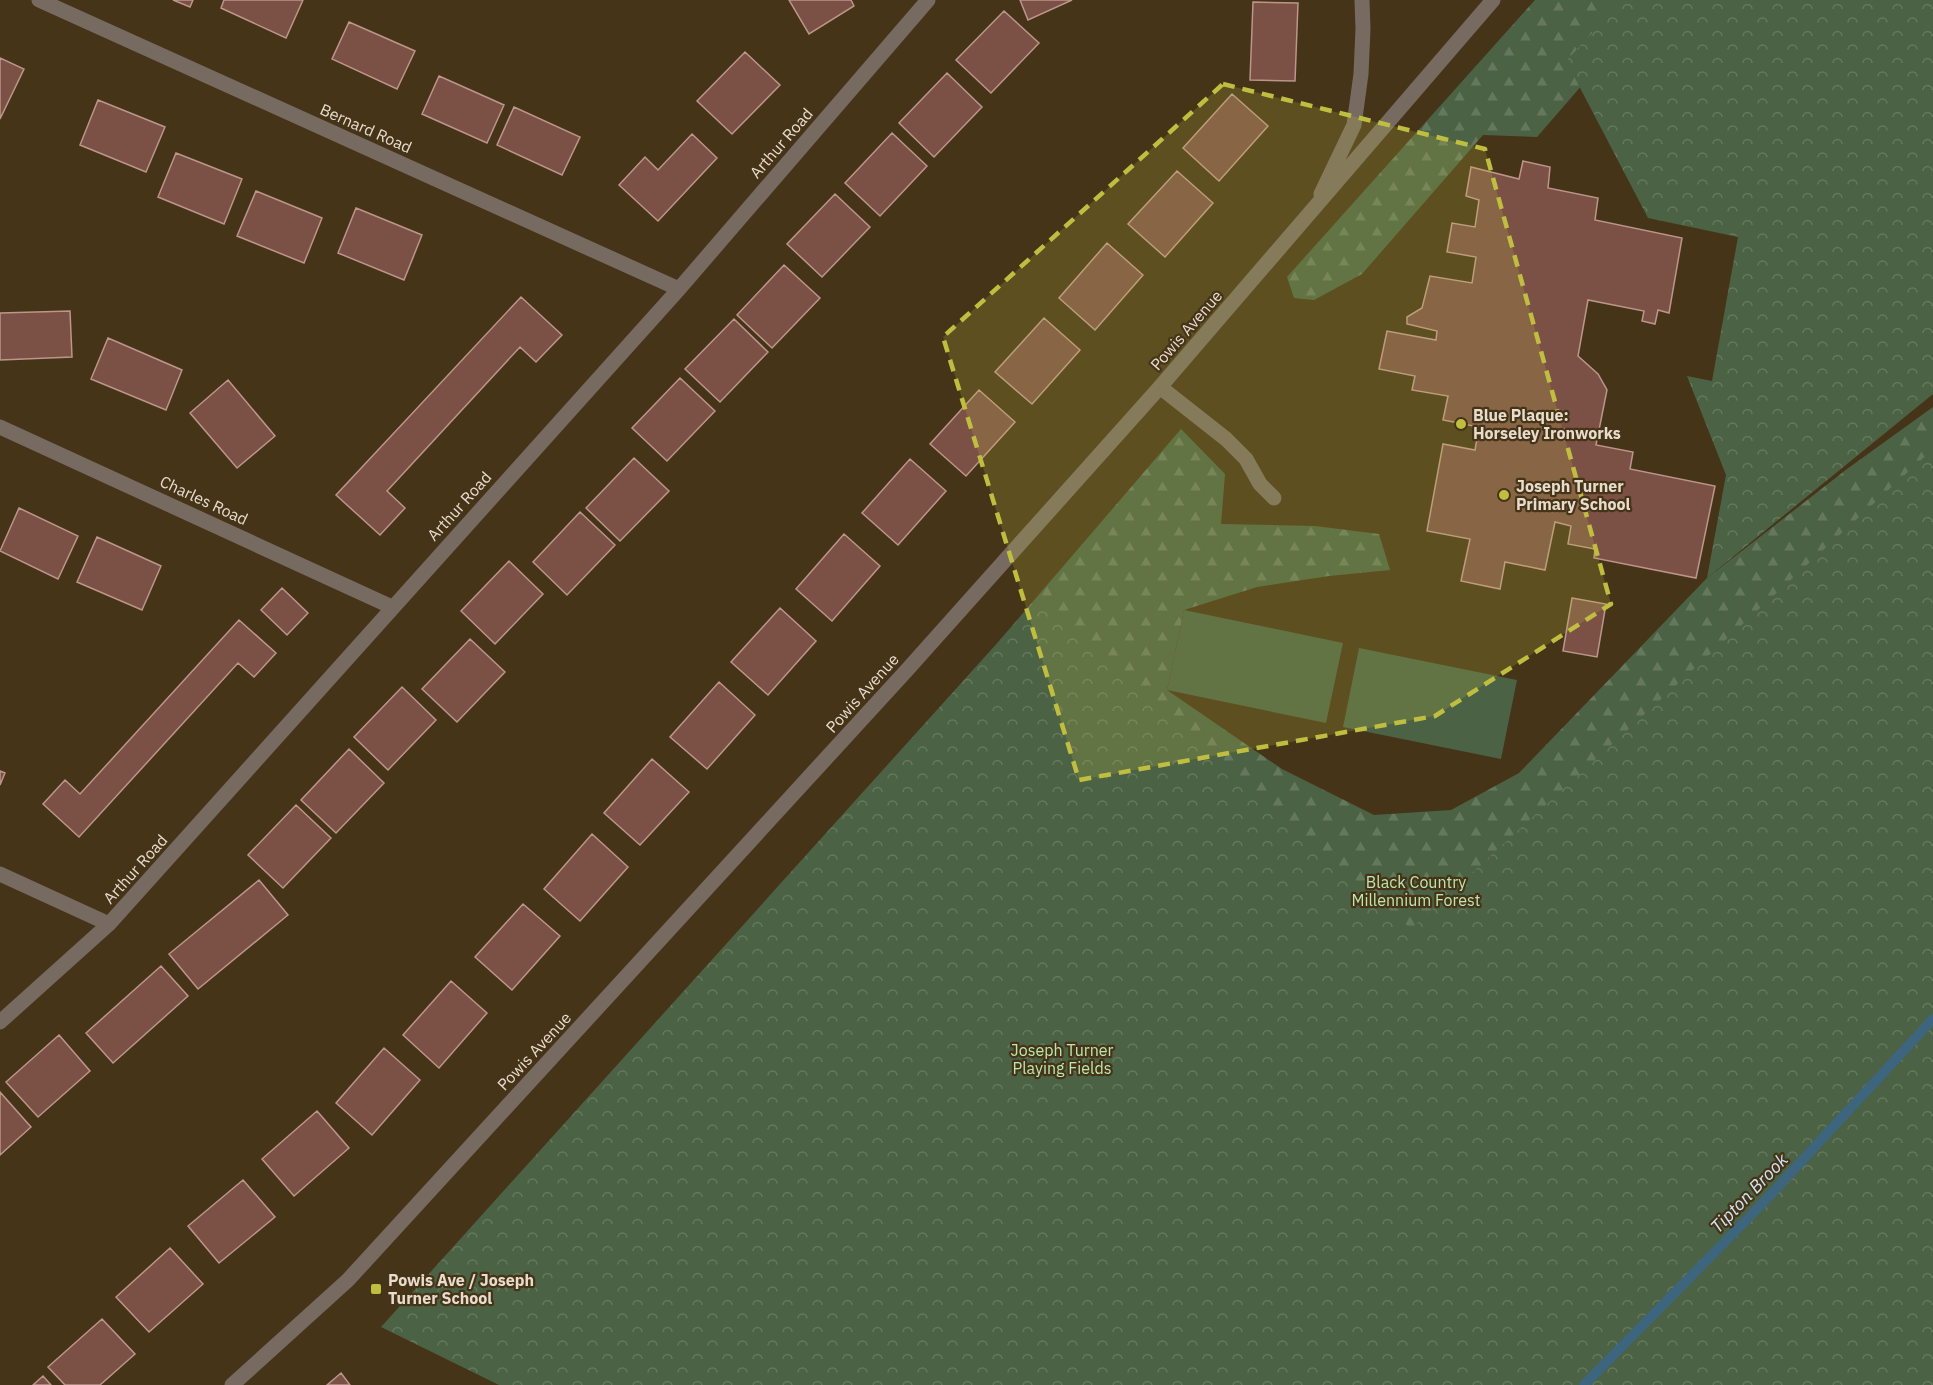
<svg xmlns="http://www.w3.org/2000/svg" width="1933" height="1385" font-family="'IBM Plex Sans',sans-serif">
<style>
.green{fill:#4b6244}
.forest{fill:url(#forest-firs)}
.park{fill:url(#park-crowns)}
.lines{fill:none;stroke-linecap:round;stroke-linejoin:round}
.stream{stroke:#3e657e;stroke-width:10}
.building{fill:#7b5146;stroke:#bc958b;stroke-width:1.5}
.minor{stroke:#776b61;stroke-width:15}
.marked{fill:#c0be40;fill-opacity:0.2;stroke:#c0be40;stroke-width:4.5;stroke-dasharray:12 8;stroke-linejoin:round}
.poi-dot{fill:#c0be40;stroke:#463419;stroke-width:2}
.labels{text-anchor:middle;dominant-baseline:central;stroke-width:4.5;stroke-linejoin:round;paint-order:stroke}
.street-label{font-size:16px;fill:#e8ddcd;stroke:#463419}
.poi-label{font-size:16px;font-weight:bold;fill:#e8ddcd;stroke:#463419;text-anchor:start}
.park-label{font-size:16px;fill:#bbe7ae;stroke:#463419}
.water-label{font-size:18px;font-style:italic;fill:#cee7f8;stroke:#463419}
</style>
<defs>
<pattern id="forest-firs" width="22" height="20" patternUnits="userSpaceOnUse" patternTransform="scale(1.5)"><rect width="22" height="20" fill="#4b6244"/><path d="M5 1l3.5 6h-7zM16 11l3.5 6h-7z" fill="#65785e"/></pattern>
<pattern id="park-crowns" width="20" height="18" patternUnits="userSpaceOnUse" patternTransform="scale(1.5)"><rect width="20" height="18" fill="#4b6244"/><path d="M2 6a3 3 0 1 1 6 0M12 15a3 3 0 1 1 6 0" fill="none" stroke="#65785e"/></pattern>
</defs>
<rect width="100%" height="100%" fill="#463419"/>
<path class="green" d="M1184,610L1343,643L1326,723L1167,690Z
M1359,648L1517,680L1501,759L1343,727Z"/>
<path class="forest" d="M1535,0H1656L1537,137L1483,135L1362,274L1314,300L1294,298L1287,277Z
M1933,407V571L1420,976L1000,640L1181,429L1225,474L1221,524L1315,526L1379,534L1390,570L1329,576L1257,587L1184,610L1167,690L1282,769L1374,815L1451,810L1519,773L1707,578L1847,469Z"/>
<path class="park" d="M1623,0H1933V394L1707,578L1726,475L1687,376L1712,381L1738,237L1648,218L1566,61Z
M1933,449V1385H499L381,1327L1036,600L1411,929Z"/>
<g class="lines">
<path class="stream" d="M1584,1385L1762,1204L1933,1019"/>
</g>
<path class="building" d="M173,0H193L190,7Z
M224,0H303L286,38L221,8Z
M789,0H851L854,6L809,34Z
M1020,0H1072L1028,20Z
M1253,2L1298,3L1295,81L1250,80Z
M1004,11L1039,43L991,93L956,60Z
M349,22L415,51L397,89L332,59Z
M745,52L780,85L732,134L697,101Z
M0,58L24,69L0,119Z
M947,73L982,107L934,157L899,123Z
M439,76L504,105L487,143L422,114Z
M1232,94L1268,126L1219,181L1183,148Z
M98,100L165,127L146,172L80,145Z
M514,107L580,137L562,175L497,145Z
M892,133L927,166L880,216L845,183Z
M692,134L717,158L658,221L619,185L645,157L658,170Z
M176,153L242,179L224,224L158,197Z
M1523,161L1550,167L1548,188L1598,198L1595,220L1682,238L1669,313L1658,310L1655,324L1642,321L1644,311L1588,300L1578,356L1598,374L1607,390L1596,445L1633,452L1630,469L1715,486L1696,578L1594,558L1595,549L1568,544L1571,526L1555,522L1545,570L1505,562L1500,589L1461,581L1470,539L1427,531L1443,444L1475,450L1479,427L1443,420L1448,396L1412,390L1415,376L1379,369L1387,331L1436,340L1437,331L1407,324V317L1422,308L1430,276L1472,283L1476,257L1447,252L1452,223L1475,227L1479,200L1466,196L1471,167L1519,179Z
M1177,171L1213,203L1165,257L1128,224Z
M256,191L322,218L304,263L237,236Z
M835,194L870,227L822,277L787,244Z
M356,208L422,235L404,280L338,253Z
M1107,243L1143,275L1095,330L1059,298Z
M784,265L820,298L772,348L737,315Z
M521,297L562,335L536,362L520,347L387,491L405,508L380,535L336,495Z
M70,311L72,357L0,360V313Z
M1044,318L1080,350L1032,404L995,372Z
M734,319L768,352L720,402L685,369Z
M108,338L182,370L166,410L91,379Z
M680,378L715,411L667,461L632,428Z
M228,380L275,436L237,468L190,413Z
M979,390L1015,422L966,476L930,444Z
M634,458L669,491L620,541L586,508Z
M910,459L946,491L898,545L862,513Z
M19,508L78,536L58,579L0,551Z
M580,512L615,545L567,595L533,562Z
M844,534L880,566L832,621L796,589Z
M97,537L161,566L142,610L77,582Z
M509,561L543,594L495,644L461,611Z
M282,588L308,613L287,635L261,610Z
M1572,598L1606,604L1597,657L1563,651Z
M780,608L816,641L768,695L731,662Z
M239,620L276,653L254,677L238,663L79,837L43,804L65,780L80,794Z
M470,639L505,672L457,722L422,689Z
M719,682L755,715L707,769L670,737Z
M402,687L436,720L388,770L354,737Z
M349,749L384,783L336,833L301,800Z
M652,759L689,792L640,845L604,813Z
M0,771L5,773L0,785Z
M296,805L331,838L283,888L248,855Z
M592,834L628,867L580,921L544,889Z
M259,880L288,915L198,989L169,954Z
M523,904L560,936L512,990L475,957Z
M161,966L188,996L113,1063L86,1033Z
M451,981L487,1013L439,1068L403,1035Z
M59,1035L90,1071L38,1117L6,1082Z
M384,1048L420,1080L372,1135L336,1103Z
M0,1092L31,1127L0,1155Z
M317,1111L349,1148L294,1196L262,1159Z
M243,1180L275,1217L219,1263L188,1226Z
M170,1248L203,1284L149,1332L116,1297Z
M102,1319L135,1354L100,1385H65L48,1367Z
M341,1373L350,1385H327Z
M43,1376L51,1385H33Z"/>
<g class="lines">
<path class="minor" d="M39,0L679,289
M1321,194L1354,125L1361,74L1363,29L1362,0
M1160,387L1226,439L1246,459L1260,484L1274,498
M0,427L392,607
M0,874L109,924
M0,1022L109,924L679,289L928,0
M232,1385L348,1280L907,670L1160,387L1493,0"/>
</g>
<path class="marked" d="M1223,84L1485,149L1611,604L1435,716L1079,780L943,337Z"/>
<g class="poi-dot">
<circle cx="1461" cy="424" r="6"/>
<circle cx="1504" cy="495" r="6"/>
<rect x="370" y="1283" width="12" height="12" rx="3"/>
</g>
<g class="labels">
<g class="street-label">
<text transform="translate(366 128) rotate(24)">Bernard Road</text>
<text transform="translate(781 143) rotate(-49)">Arthur Road</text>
<text transform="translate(1186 330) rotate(-49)">Powis Avenue</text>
<text transform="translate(204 500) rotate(25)">Charles Road</text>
<text transform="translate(459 506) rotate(-48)">Arthur Road</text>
<text transform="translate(862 693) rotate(-48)">Powis Avenue</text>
<text transform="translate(135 869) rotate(-48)">Arthur Road</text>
<text transform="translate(534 1051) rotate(-47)">Powis Avenue</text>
</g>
<g class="poi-label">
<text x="1473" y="415">Blue Plaque:<tspan x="1473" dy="18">Horseley Ironworks</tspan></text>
<text x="1516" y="486">Joseph Turner<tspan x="1516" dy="18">Primary School</tspan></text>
<text x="388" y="1280">Powis Ave / Joseph<tspan x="388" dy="18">Turner School</tspan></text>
</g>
<g class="park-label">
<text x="1416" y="882">Black Country<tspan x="1416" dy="18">Millennium Forest</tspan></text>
<text x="1062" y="1050">Joseph Turner<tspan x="1062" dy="18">Playing Fields</tspan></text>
</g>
<g class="water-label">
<text transform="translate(1749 1193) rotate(-46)">Tipton Brook</text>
</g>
</g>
</svg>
